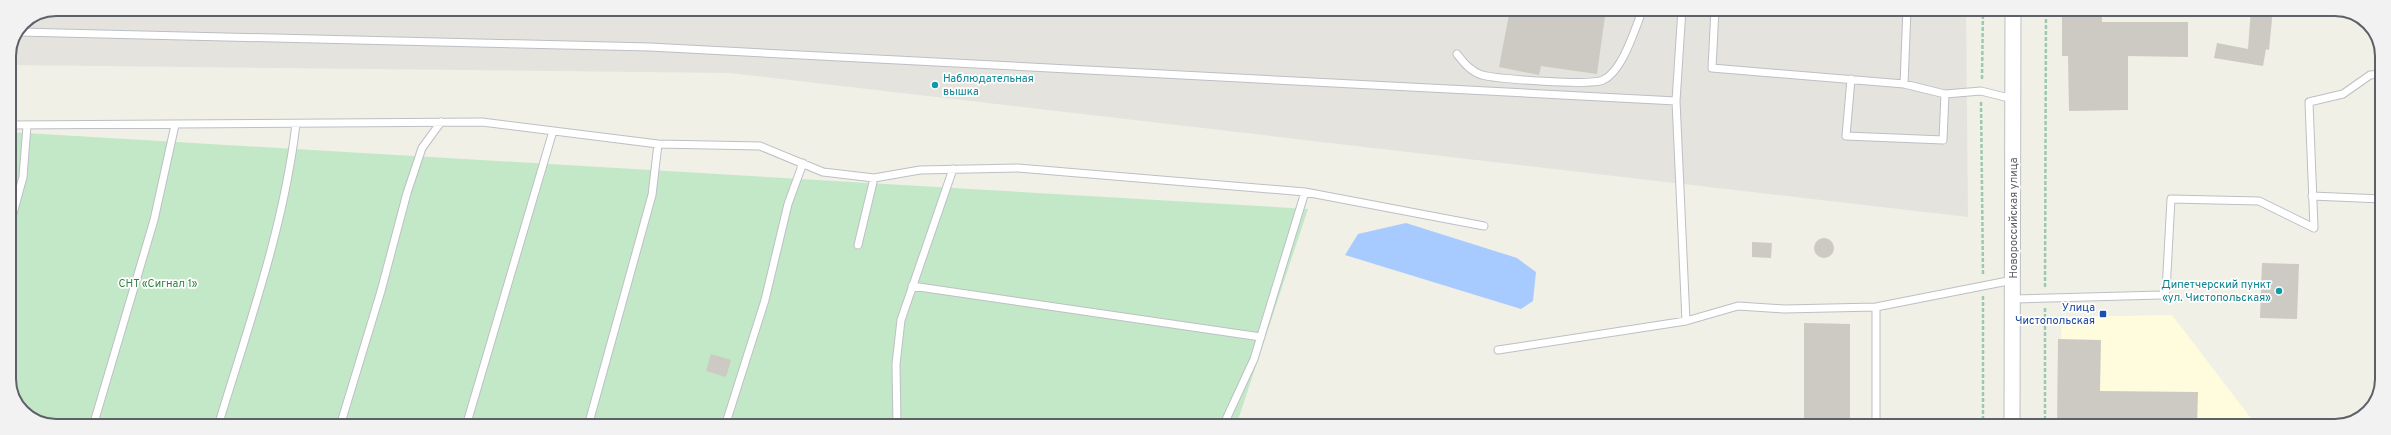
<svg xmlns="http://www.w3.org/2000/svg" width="2391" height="435" font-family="Overpass,sans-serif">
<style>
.commercial{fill:#fefcdd}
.industrial{fill:#e4e3de}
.green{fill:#c3e8c8}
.water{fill:#a8cbff}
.building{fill:#cccac3}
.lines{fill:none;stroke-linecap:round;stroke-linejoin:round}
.lane-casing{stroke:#bebfc5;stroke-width:9}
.street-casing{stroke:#bebfc5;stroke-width:17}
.path{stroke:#9bc9af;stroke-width:2.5;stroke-dasharray:4 2;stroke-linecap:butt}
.lane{stroke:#fff;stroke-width:7}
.street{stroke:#fff;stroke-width:15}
.culture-dot{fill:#0f9aa8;stroke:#fff;stroke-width:1.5}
.transit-dot{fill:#1a4fb4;stroke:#fff;stroke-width:1.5}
.labels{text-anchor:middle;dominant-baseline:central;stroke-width:3.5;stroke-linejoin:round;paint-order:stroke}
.culture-label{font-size:11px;fill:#0d838f;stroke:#fff;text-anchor:start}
.street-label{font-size:11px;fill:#5e6067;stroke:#fff}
.park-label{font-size:11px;fill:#328242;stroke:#fff}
.transit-label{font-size:11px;fill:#164399;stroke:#fff;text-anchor:end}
.rim{fill:none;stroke:#5e6067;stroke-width:2}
</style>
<rect width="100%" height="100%" fill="#f0f0e6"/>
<path class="commercial" d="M2172,315L2257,426H2063L2061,317Z"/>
<path class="industrial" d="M56,9H1966L1968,217L729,73L9,65V56L23,23Z"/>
<path class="green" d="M9,132L1308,209L1236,426H50L23,412L9,385Z"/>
<path class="water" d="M1406,223L1517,258L1536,272L1533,301L1521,309L1345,255L1358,234Z"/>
<path class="building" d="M1510,9H1606L1597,74L1541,66L1539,75L1499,67Z
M2062,9H2102V22H2188V57L2128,56V110L2069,111L2068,56H2062Z
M2251,9H2273L2269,50L2266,49L2263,66L2214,58L2217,43L2248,49Z
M1814 248a10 10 0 1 1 20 0a10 10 0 1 1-20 0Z
M1752,242L1772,243L1771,258L1752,257Z
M2262,263L2299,264L2297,319L2260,318Z
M1804,323L1850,324V426H1804Z
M2058,339L2101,340L2100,391L2198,392L2197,426H2057Z
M711,354L731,360L726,377L706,371Z"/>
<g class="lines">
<defs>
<path id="lane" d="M1682,9L1676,101L1686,321
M1715,9L1712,68L1904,84L1945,94L1981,91L2013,99
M19,32L650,47L1676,101
M1457,54C1464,63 1470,71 1482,75C1497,79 1591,86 1603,80C1623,71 1635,28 1643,9
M1851,79L1846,136L1943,140L1945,94
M1904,84L1907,9
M9,125L482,122L658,144L760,146L823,172L874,178L920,170L1018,168L1305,192L1484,226
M2312,196L2382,199
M9,228L23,177L27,126
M858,245L874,178
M912,286L1261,337
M2014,299L2161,295L2166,291L2171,199L2259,201L2314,228L2309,102L2343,94L2370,75L2382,74
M1498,350L1686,321L1738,306L1784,309L1876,307L2013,280
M93,426L154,220L175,125
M218,426C248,327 284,227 296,124
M340,426L381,291L407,193L422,148L441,122
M466,426L553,131
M588,426L652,195L658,144
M725,426L765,300L788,204L803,163
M897,426L896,364L901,320L953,169
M1223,426L1254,359L1305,192
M1876,426V307"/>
<path id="street" d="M2012,426L2013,9"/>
</defs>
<use href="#lane" class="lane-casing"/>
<use href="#street" class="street-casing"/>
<path class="path" d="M1982,79L1983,9
M1981,102L1983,275
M2045,287L2046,9
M1983,296V426
M2045,308V426"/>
<use href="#lane" class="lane"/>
<use href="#street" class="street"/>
</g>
<g class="culture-dot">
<circle cx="935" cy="85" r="4"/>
<circle cx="2279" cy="291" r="4"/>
</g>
<rect class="transit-dot" x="2099" y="310" width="8" height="8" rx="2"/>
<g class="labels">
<g class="culture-label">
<text x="943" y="79">Наблюдательная<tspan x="943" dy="13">вышка</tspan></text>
<text x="2271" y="285" text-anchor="end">Дипетчерский пункт<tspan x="2271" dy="13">«ул. Чистопольская»</tspan></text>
</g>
<g class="street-label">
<text transform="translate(2014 218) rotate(-90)">Новороссийская улица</text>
</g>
<g class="park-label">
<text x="158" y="284">СНТ «Сигнал 1»</text>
</g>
<g class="transit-label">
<text x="2095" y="308">Улица<tspan x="2095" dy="13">Чистопольская</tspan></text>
</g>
</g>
<path d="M0 0H2391V435H0ZM56 16H2335A40 40 0 0 1 2375 56V379A40 40 0 0 1 2335 419H56A40 40 0 0 1 16 379V56A40 40 0 0 1 56 16Z" fill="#f2f2f3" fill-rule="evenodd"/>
<path class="rim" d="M56 16H2335A40 40 0 0 1 2375 56V379A40 40 0 0 1 2335 419H56A40 40 0 0 1 16 379V56A40 40 0 0 1 56 16Z"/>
</svg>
